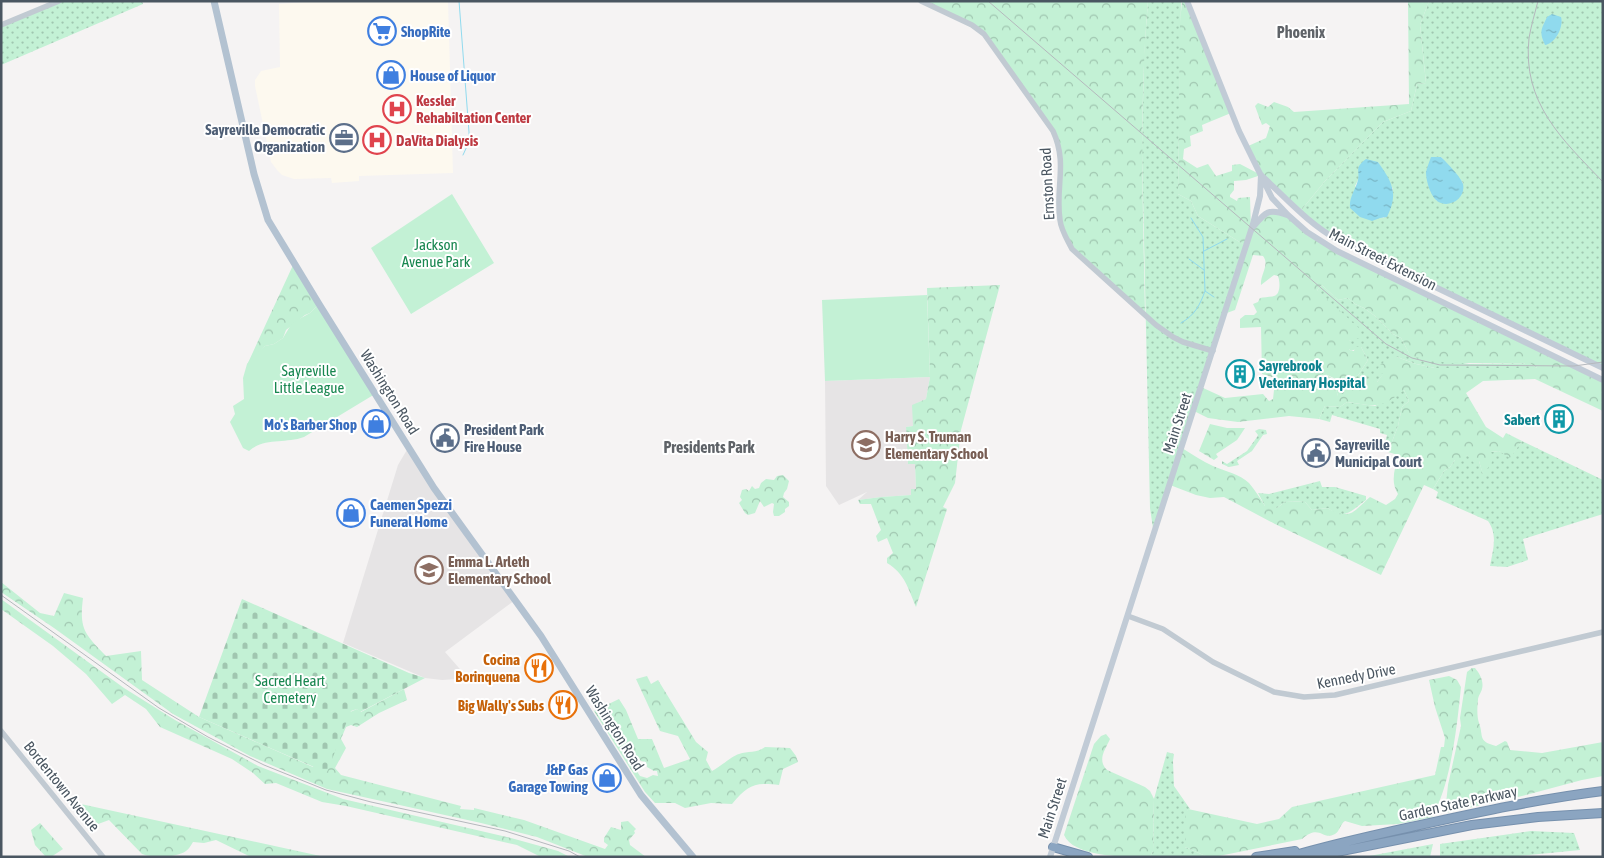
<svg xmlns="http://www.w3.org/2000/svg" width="1604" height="858" font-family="'Asap Condensed',sans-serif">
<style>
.commercial{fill:#fdf9ef}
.education{fill:#e6e4e5}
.grass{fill:url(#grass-dots);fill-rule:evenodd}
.forest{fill:url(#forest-crowns);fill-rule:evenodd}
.cemetery{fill:url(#cemetery-stones)}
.green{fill:#c3f1d5}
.water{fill:url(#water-ripples)}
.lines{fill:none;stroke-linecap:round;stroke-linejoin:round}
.stream{stroke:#90daee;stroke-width:1}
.motorway-casing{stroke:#7690ad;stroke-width:10}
.tertiary{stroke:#c1cad2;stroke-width:5.5}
.secondary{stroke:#c1cbd6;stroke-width:6}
.primary{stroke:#b3c2d1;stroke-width:7}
.motorway{stroke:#8ba5c1;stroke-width:8}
.rail{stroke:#b5b8bd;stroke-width:1}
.labels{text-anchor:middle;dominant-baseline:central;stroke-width:4;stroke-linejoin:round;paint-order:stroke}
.shop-label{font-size:15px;font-weight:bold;fill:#366cbe;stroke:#fff;text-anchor:start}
.health-label{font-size:15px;font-weight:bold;fill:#be3a42;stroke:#fff;text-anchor:start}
.service-label{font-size:15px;font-weight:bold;fill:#4e5e75;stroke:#fff;text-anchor:start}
.street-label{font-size:15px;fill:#4a5661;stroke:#fff}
.park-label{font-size:15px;fill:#17864f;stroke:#fff}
.culture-label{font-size:15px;font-weight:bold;fill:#0d838f;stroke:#fff;text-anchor:start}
.education-label{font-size:15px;font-weight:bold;fill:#785e54;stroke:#fff;text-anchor:start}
.food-label{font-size:15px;font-weight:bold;fill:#c56008;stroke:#fff;text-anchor:end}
.neighbourhood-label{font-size:16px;font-weight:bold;fill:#5f6368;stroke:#fff}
</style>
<defs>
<pattern id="grass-dots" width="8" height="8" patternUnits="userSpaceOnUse" patternTransform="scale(1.25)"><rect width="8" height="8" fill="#c3f1d5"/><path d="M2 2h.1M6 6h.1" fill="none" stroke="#a0c6b0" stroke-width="1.8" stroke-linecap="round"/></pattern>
<pattern id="forest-crowns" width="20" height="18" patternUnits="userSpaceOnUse" patternTransform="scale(1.25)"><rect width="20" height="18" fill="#c3f1d5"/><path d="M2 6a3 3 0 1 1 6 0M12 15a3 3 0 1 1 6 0" fill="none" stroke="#a0c6b0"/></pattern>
<pattern id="cemetery-stones" width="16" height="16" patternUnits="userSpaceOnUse" patternTransform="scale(1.25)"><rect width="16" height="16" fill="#c3f1d5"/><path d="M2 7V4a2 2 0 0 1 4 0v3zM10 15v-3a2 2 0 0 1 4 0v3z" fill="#a0c6b0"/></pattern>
<pattern id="water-ripples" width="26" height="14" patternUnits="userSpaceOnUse" patternTransform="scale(1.25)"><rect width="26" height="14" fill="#90daee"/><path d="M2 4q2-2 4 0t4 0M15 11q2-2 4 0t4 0" fill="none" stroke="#78b4c4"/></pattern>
</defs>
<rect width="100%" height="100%" fill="#f5f3f3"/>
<path class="commercial" d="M318,1H448L453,173L359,176V181L332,183L331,178L294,179L282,175L277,170L271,162L255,86V80L261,71L280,67L279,4Z"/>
<path class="education" d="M930,377L926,399L917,403L913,426L906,427L908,464L915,463L916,489L911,495L881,497L858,500L867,492L839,505L826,486L825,381Z
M408,448L515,600L445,652L466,676L457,679L442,680L425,678L343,643L398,465Z"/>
<path class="grass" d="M59,1H142L143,4L1,65V25Z
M1148,1H1181L1178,194L1191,201L1198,216L1246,246L1154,535L1150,508L1142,150L1144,54Z
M1429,1H1603V368L1345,244L1299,213L1325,181L1383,122L1411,111L1417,84L1426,83L1420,25ZM1441,157L1463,183L1437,201L1435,197ZM1378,162L1393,189L1384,218L1380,217L1355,186L1358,180Z
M1322,285L1338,300L1348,298L1355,304L1364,308L1375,316L1393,334L1401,338L1409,353L1469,364L1530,363L1538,369L1435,368L1416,364L1397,357L1377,382H1372L1343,396H1338L1336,389L1322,377V372L1335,380L1349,382L1359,374L1368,360L1361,347L1351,351L1349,349V341L1353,339L1317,290Z
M1404,390L1409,401L1402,407L1398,426L1388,452L1383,450L1387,435L1380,433V429L1332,415L1330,422L1319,419L1325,406L1340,407L1347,402L1375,406Z
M1259,429L1266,430L1267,434L1263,435L1252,451L1237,461L1239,465L1229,467L1222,464V461L1227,464L1247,451L1257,437L1258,435L1255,431Z
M1522,441L1603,480V514L1523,539L1528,560L1507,567L1490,566C1493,550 1498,535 1488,521L1436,498L1438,492L1433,489L1444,471L1450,467L1455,460L1467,455L1479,461L1483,474L1491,452L1499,451L1510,457Z
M1320,481L1322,487H1335L1366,496V500C1353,509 1344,522 1328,508L1312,510L1305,502L1286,501L1277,508L1265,506L1258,493L1269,494Z
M1167,752L1174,754L1173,761L1174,786L1190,809H1188L1185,820V847L1208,857H1150L1153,851L1154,799Z
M1531,831L1574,833L1580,850L1508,857H1440V844Z
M1433,844L1430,857H1364Z"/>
<path class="forest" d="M921,1H1148C1139,105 1143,209 1145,314L1072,249L1060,221L1059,144L984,34Z
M1182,1H1187L1231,113L1202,125L1203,131L1190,136L1191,146L1184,149L1183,159L1197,168L1208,164L1216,176L1232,171V165L1240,164L1259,174L1246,147L1266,138L1270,126L1266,123L1262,125L1255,106L1258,103L1268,107L1274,102L1288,107L1294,112L1409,104L1408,1H1429L1420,25L1426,83L1417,84L1411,111L1383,122L1325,181L1299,213L1261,175L1246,180L1234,181V190L1230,195V197L1237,201L1238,198L1250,197L1251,229L1262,215L1278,211L1321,242L1603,380V411L1535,379L1483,381L1466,393L1486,427L1503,438L1506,433L1522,441L1510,458L1499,451L1491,452L1492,462L1483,475L1479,461L1474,463L1467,455L1463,460H1455L1450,467L1444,471L1433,489L1424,485L1381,575L1275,524L1224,497L1210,498L1196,495L1170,485L1182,448C1192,454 1202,461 1213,466C1224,471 1240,474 1249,483C1255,490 1260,498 1265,506L1271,505L1277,508L1286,501L1305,502L1312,510L1328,508C1333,512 1344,516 1351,513C1356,511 1365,501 1370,497L1386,505L1395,499L1398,494C1390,482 1395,469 1398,455L1388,452L1398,426L1402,407L1409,401L1404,390C1379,410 1377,406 1347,402L1340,407L1325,406L1319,419L1289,416L1238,422L1208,418L1194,411L1201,387L1225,398L1263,394L1269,401L1273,399L1274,390L1281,385L1282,380L1262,374L1261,327L1240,328V319L1245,315H1254L1257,312L1253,304L1258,302L1260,298C1264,297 1271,297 1274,296C1281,294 1280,281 1278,276L1274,275L1261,285C1260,274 1270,265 1263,256L1253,255L1235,310L1224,314L1246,246L1198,216L1191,201L1178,194L1180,23ZM1322,285L1338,300L1348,298L1355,304L1364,308L1375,316L1393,334L1401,338L1409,353L1414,357L1448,363H1530L1537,368H1435L1416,364L1397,357L1390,358L1381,364L1376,371L1383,374L1377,382L1365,379L1348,387L1343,396H1338L1336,389L1322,377V373C1332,376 1338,382 1349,382L1359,374L1368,360L1361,347H1355L1354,351H1351L1349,349V341L1359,338L1360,329L1317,290Z
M294,263L319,304L310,313L305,315L286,330L283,338L274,344L265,346L247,365Z
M1000,285L961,430L955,483L943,507L947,509L916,607C908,588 905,574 887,563V558L893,553L887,538L878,542L876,536L881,530L871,504H860L858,500L881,497L911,495V489H916L915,464H908L906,427L913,426L912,405L926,399L930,377L927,288Z
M1210,424L1227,428H1245L1237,440L1216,454L1218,457L1214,460L1199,451Z
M783,475L789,481L787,489L784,493L783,497L789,502V506L785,509V512L779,516H774L773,512L774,504L772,503L764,507L760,501L755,513L748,515L745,513L739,503L742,500L740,497L742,490L746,489L749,491L752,486L755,489L759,488L761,483L766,479L774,480L777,476Z
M1,582L40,613L54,616L64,593L83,598C79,630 85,634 106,656L141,651L142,680L199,717L313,767L341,716L357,709L361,712L404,689L407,700L379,713L357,727L351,725L346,727L341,739L346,748L335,768L341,775L461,806L460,809L474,810V808L524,820L605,849L608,845L604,842V838L611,827L621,830V822L628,821L636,829L634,831L635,833L629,840L630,845L646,857H588L537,837L481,823L327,789L250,756L173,714L54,628L1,592Z
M1,599L124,688L175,720L258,766L343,799L511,838L558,851L570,857H541L517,845L346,806L322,802L276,783L265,784L253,773L232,759L160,727L146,709L125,695L112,704L86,674L53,646L1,609Z
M1472,668H1475C1480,674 1484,681 1482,689C1481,693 1478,696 1478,700C1477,708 1477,717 1479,723C1484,736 1477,741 1496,746L1505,741L1507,742L1510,750L1542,753L1603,742V776L1582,780L1522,796L1445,813L1448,785L1461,726L1460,718L1467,672Z
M647,676L651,684L658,680L696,742L708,752L706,760L712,771C720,767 732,756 739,754C748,751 758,753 765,747L790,748L796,756L798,762L783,769L779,785C754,782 748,785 732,804L711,803L685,808L675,803H655L645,792L594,711L619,699L626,710L638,739H652L664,768L690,759L678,736L660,731L636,679ZM627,751L634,757L639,758L641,761L646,762L647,767L654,771H657L658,776L653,775L647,778L640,776L625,753Z
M1449,676L1457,680L1461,687C1457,726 1451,784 1432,817L1398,824L1362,826L1345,821C1340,824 1340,831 1335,834C1322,841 1320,823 1302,839L1214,857H1208L1185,847V815L1188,809L1257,824L1279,819L1292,807L1435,775L1441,747H1444L1445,738L1435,707L1429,680Z
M1106,734L1110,739C1105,750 1097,760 1107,770L1145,787L1150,791L1154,799L1153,851L1150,857C1129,857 1074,858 1064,835L1094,744L1101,736Z
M67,801L325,857H251L216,840L204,843L193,842C191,845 189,849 186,851C176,858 153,858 142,854L109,820L90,827Z
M40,823L63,849L51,857H46L35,845L31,830Z"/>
<path class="cemetery" d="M242,599L409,673L425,678L360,712L357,709L351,711L327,772L314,767L199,717Z"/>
<path class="green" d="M452,194L494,263L411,314L371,248Z
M927,295L930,377L825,381L822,300Z
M319,304L375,394L304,437C285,444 265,437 249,451L243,448L230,422L235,414L233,406L244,399L243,378L247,364L253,356L265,346L274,344L283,338L292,323L310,313Z"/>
<path class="water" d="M1552,14L1561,17C1564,27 1555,44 1545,45C1539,32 1541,30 1547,17Z
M1431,157H1441C1447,163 1461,177 1463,184C1466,197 1452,207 1441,203C1431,200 1426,181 1426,172C1427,168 1429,162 1431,157Z
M1366,159L1378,162C1392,182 1399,193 1387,217L1380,218L1372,221L1360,217L1350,208C1349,197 1355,191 1358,180C1360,170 1354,168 1366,159Z"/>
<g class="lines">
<path class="stream" d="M459,1L469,132V142L463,155
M1191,218L1203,237L1205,291L1214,297
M1204,251L1227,239
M1189,259L1204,270
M1181,323C1195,315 1200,305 1205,291"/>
<defs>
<path id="motorway" d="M1053,847L1088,857
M1256,857L1295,851
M1289,857C1329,845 1370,836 1411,827C1475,813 1538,799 1603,791
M1312,857L1472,825L1538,817L1603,813"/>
</defs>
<use href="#motorway" class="motorway-casing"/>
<path class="tertiary" d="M921,1L972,25L984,34L1053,131C1068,164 1055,187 1060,220C1061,230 1067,239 1072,249L1156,325L1173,337L1183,342L1213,351
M1,25L59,1
M1128,616L1163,629L1213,662L1274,692L1304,697L1335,695L1603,632
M1,731L103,857"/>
<path class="secondary" d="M1187,1L1239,131L1272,198L1288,215L1307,232L1337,251L1603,380
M1263,177C1288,200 1309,224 1338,240L1603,368
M1254,226C1265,212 1269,208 1287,215
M1050,857L1253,224L1260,196L1261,175"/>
<path class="primary" d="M214,1L254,174L268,220L319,304L434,488L541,636L641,795L693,857"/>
<use href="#motorway" class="motorway"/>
<path class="rail" d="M988,1L1386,344L1412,358L1440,365L1574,366L1603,362
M1538,1C1535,13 1531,26 1529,38C1522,103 1562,139 1603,182
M1,595L159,708L208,737L264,765L326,790L371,802L505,831L569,851L580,857"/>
</g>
<defs>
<symbol id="supermarket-ring" viewBox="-11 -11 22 22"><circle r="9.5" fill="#fff" stroke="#3f7fe0" stroke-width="1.5"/><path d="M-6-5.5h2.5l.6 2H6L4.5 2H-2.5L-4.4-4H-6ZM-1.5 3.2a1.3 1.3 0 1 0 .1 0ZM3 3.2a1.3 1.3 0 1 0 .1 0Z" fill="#3f7fe0"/></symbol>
<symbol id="shop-ring" viewBox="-11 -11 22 22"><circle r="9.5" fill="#fff" stroke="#3f7fe0" stroke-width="1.5"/><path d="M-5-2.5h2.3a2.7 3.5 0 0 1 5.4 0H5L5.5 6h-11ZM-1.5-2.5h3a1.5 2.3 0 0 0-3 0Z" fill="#3f7fe0"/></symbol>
<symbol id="hospital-ring" viewBox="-11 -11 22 22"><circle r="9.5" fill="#fff" stroke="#e0444e" stroke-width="1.5"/><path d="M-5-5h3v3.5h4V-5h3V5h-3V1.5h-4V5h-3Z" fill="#e0444e"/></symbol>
<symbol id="office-ring" viewBox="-11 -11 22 22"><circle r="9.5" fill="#fff" stroke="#5c6f8a" stroke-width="1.5"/><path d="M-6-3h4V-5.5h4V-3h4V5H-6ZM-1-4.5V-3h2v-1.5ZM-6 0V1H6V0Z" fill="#5c6f8a"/></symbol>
<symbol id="building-ring" viewBox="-11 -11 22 22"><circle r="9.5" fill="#fff" stroke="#0f9aa8" stroke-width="1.5"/><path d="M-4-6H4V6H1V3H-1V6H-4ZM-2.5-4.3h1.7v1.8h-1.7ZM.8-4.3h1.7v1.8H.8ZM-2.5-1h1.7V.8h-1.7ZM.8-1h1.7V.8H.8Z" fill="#0f9aa8"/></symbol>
<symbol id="civic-ring" viewBox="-11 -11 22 22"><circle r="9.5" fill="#fff" stroke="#5c6f8a" stroke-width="1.5"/><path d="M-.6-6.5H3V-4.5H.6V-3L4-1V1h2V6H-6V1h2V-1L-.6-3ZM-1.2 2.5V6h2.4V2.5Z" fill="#5c6f8a"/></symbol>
<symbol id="school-ring" viewBox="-11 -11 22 22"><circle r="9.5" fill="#fff" stroke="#8d6e63" stroke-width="1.5"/><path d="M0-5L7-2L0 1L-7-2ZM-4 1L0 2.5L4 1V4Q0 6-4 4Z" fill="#8d6e63"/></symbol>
<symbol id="restaurant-ring" viewBox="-11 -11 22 22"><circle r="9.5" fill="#fff" stroke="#e8710a" stroke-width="1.5"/><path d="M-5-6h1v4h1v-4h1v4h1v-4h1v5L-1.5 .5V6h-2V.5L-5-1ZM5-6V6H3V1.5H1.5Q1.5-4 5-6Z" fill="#e8710a"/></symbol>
</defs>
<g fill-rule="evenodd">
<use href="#supermarket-ring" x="366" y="15" width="32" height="32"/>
<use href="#shop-ring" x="375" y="59" width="32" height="32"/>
<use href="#hospital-ring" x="381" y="93" width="32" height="32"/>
<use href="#office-ring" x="328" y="122" width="32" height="32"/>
<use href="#hospital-ring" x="361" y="124" width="32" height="32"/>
<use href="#building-ring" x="1224" y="358" width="32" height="32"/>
<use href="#building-ring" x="1543" y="403" width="32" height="32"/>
<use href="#shop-ring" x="360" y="408" width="32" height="32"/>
<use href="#civic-ring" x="429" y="422" width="32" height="32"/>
<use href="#school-ring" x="850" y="429" width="32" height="32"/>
<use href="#civic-ring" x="1300" y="437" width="32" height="32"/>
<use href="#shop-ring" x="335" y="497" width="32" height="32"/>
<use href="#school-ring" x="413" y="554" width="32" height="32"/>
<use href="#restaurant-ring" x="523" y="652" width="32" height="32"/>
<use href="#restaurant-ring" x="547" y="689" width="32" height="32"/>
<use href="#shop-ring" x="591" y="762" width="32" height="32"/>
</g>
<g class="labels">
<g class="shop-label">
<text x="401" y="31">ShopRite</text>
<text x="410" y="75">House of Liquor</text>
<text x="357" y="424" text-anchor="end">Mo's Barber Shop</text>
<text x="370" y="504">Caemen Spezzi<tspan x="370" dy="17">Funeral Home</tspan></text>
<text x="588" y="769" text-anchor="end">J&amp;P Gas<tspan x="588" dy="17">Garage Towing</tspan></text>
</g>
<g class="health-label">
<text x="416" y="100">Kessler<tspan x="416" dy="17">Rehabiltation Center</tspan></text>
<text x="396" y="140">DaVita Dialysis</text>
</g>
<g class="service-label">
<text x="325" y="129" text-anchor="end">Sayreville Democratic<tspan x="325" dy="17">Organization</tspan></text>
<text x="464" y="429">President Park<tspan x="464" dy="17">Fire House</tspan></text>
<text x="1335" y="444">Sayreville<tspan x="1335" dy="17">Municipal Court</tspan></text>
</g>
<g class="street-label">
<text transform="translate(1047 184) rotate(-93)">Ernston Road</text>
<text transform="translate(1383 259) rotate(27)">Main Street Extension</text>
<text transform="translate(390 392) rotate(58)">Washington Road</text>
<text transform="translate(1177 423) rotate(-72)">Main Street</text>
<text transform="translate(1356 676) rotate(-11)">Kennedy Drive</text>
<text transform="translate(615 728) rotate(58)">Washington Road</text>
<text transform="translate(62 786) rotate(51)">Bordentown Avenue</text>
<text transform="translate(1458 803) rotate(-12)">Garden State Parkway</text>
<text transform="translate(1052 808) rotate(-72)">Main Street</text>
</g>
<g class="park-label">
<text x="436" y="244">Jackson<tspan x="436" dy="17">Avenue Park</tspan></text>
<text x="309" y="370">Sayreville<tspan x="309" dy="17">Little League</tspan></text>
<text x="290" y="680">Sacred Heart<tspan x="290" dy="17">Cemetery</tspan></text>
</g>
<g class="culture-label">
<text x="1259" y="365">Sayrebrook<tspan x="1259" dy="17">Veterinary Hospital</tspan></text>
<text x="1540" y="419" text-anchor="end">Sabert</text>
</g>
<g class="education-label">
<text x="885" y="436">Harry S. Truman<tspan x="885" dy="17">Elementary School</tspan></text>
<text x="448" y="561">Emma L. Arleth<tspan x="448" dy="17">Elementary School</tspan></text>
</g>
<g class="food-label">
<text x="520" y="659">Cocina<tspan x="520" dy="17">Borinquena</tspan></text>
<text x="544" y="705">Big Wally's Subs</text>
</g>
<g class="neighbourhood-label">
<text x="1301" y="32">Phoenix</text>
<text x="709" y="447">Presidents Park</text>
</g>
</g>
<rect width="1604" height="858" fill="none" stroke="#4a5661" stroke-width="5"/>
</svg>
